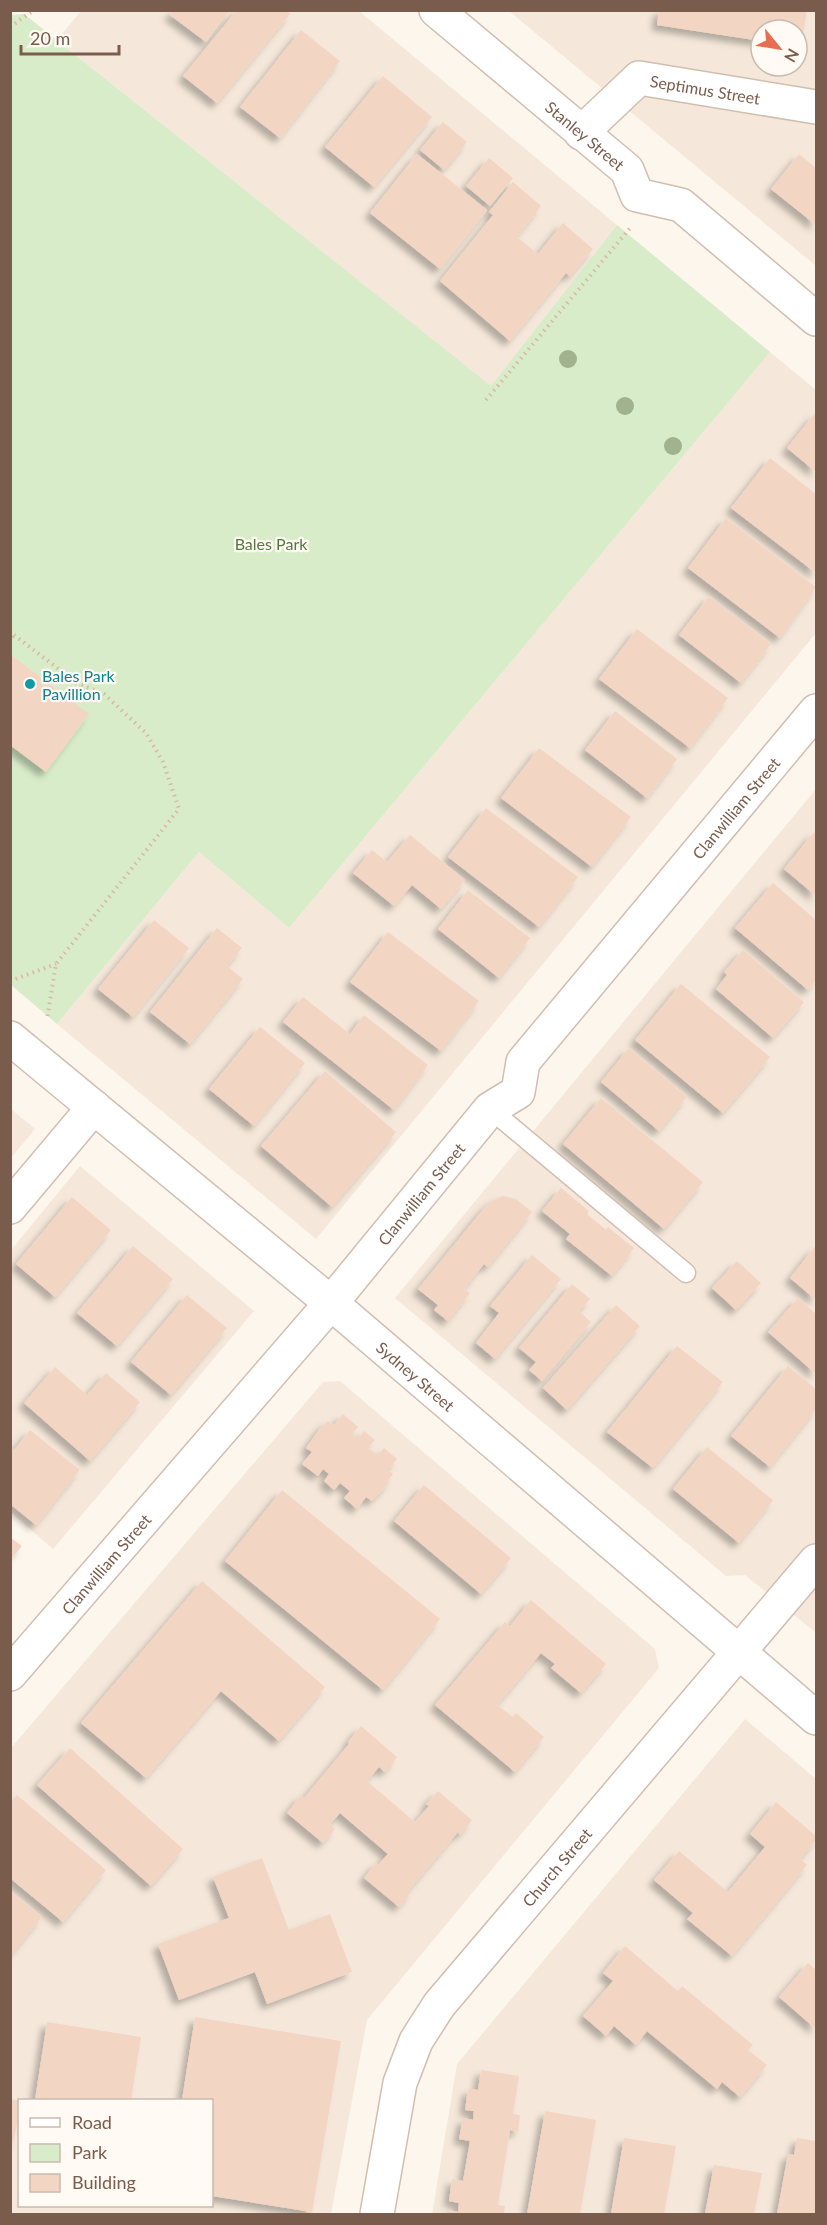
<svg xmlns="http://www.w3.org/2000/svg" width="827" height="2225" font-family="Lato,sans-serif">
<style>
.residential{fill:#f5e8da;fill-rule:evenodd}
.green{fill:#d8ecc9}
.building{fill:#f3d5c3;filter:url(#shadow)}
.lines{fill:none;stroke-linecap:round;stroke-linejoin:round}
.lane-casing{stroke:#d1beb0;stroke-width:21}
.street-casing{stroke:#d1beb0;stroke-width:36}
.path{stroke:#d9b8a5;stroke-width:4;stroke-dasharray:1.5 4.5;stroke-linecap:butt}
.lane{stroke:#fff;stroke-width:18}
.street{stroke:#fff;stroke-width:33}
.tree{fill:#a0b28e}
.culture-dot{fill:#0f9aa8;stroke:#fffaf3;stroke-width:2}
.labels{text-anchor:middle;dominant-baseline:central;stroke-width:4.5;stroke-linejoin:round;paint-order:stroke}
.street-label{font-size:16px;fill:#7a5c4d;stroke:#fffaf3}
.park-label{font-size:16px;fill:#537a41;stroke:#fffaf3}
.culture-label{font-size:16px;fill:#0d838f;stroke:#fffaf3;text-anchor:start}
</style>
<defs>
<filter id="shadow"><feDropShadow dx="-5.5" dy="5.5" stdDeviation="3" flood-color="#0004"/></filter>
</defs>
<rect width="100%" height="100%" fill="#fdf6ec"/>
<path class="residential" d="M81,11H359L617,225L491,387L57,40Z
M509,11H816V266ZM761,30H797V66H761Z
M770,352L816,390V633L316,1239L57,1024L199,852L289,928Z
M816,789V1643L815,1632L745,1575L726,1576L395,1298Z
M11,1109L35,1129L11,1158Z
M80,1166L254,1311L53,1549L11,1512V1250Z
M340,1381L655,1649L659,1668L367,2020L331,2214H21L11,2213V1748L323,1382ZM20,2100H212V2206H20Z
M745,1719L816,1779V2214H432L457,2064Z"/>
<path class="green" d="M24,14L491,386L617,225L770,352L289,928L199,852L57,1024L11,985V15Z"/>
<path class="building" d="M173,10H230L206,42L170,15Z
M237,10H286L290,14L217,103L183,76Z
M659,10H807L801,47H797V30H761V41L657,25Z
M301,30L340,61L280,138L240,107Z
M383,76L432,117L374,187L325,147Z
M443,122L467,142L444,170L420,150Z
M417,154L487,210L440,269L370,213Z
M799,154L816,168V225L771,189Z
M489,158L513,178L490,206L466,186Z
M513,182L541,206L517,237L538,254L563,223L593,249L570,276L566,273L510,341L440,281L493,215L489,212Z
M816,412V472L787,448Z
M770,458L816,494V573L731,508Z
M726,518L816,587L780,638L688,568Z
M709,596L771,644L741,683L679,635Z
M637,629L728,698L690,748L599,679Z
M10,654L89,714L46,772L10,745Z
M615,711L677,759L647,798L585,750Z
M539,748L631,817L592,867L501,798Z
M486,808L578,877L539,927L448,857Z
M814,832L816,834V896L784,869Z
M410,835L465,880L441,909L412,885L394,906L353,873L372,850L387,862Z
M773,883L816,920V980L808,990L735,928Z
M468,890L530,938L499,978L438,929Z
M154,920L189,948L133,1017L98,989Z
M217,928L242,948L227,966L243,979L190,1044L150,1012Z
M388,932L479,1001L441,1051L350,982Z
M743,950L804,1002L773,1038L716,989L727,975L724,972Z
M681,984L770,1057L723,1113L635,1040Z
M303,997L350,1034L364,1015L428,1065L394,1110L283,1022Z
M260,1027L305,1063L254,1126L209,1089Z
M629,1048L687,1097L659,1131L601,1082Z
M325,1071L396,1132L332,1207L261,1146Z
M601,1098L703,1182L664,1229L563,1144Z
M561,1188L589,1211L587,1214L606,1230L608,1227L634,1248L612,1276L566,1239L570,1234L542,1211Z
M503,1196L516,1199L532,1212L488,1267L484,1264L464,1289L470,1293L448,1321L434,1310L438,1305L418,1289L485,1207L494,1200Z
M72,1197L111,1230L55,1297L16,1264Z
M816,1245V1300L790,1278Z
M133,1246L173,1279L117,1346L77,1313Z
M532,1255L561,1279L495,1359L476,1343L499,1313L490,1306Z
M737,1261L761,1283L736,1310L712,1288Z
M572,1284L590,1299L579,1311L591,1322L542,1381L529,1370L536,1362L519,1348Z
M187,1295L227,1328L171,1395L131,1362Z
M798,1298L816,1314V1374L768,1332Z
M616,1305L640,1326L567,1410L543,1388Z
M677,1346L723,1382L653,1468L607,1432Z
M788,1366L816,1389V1409L770,1467L731,1436Z
M55,1367L87,1395L106,1373L140,1402L90,1461L24,1403Z
M343,1414L358,1427L352,1434L358,1439L364,1431L375,1440L368,1448L378,1455L384,1448L397,1459L388,1470L393,1474L387,1481L389,1483L372,1501L366,1497L357,1509L344,1498L350,1491L340,1483L334,1490L324,1481L329,1474L323,1469L318,1476L302,1464L312,1452L306,1448L321,1427L328,1421L334,1425Z
M30,1430L80,1470L36,1525L10,1504V1447L14,1450Z
M707,1447L773,1500L739,1543L673,1489Z
M424,1485L511,1558L481,1594L394,1521Z
M282,1490L440,1619L383,1690L225,1561Z
M10,1537L22,1546L10,1560Z
M202,1581L325,1687L279,1741L221,1691L146,1778L81,1723Z
M531,1600L606,1664L581,1693L551,1668L555,1664L541,1653L497,1705L513,1717L516,1713L544,1737L515,1772L435,1705L505,1622L510,1626Z
M361,1726L397,1757L385,1772L379,1767L367,1781L415,1822L429,1806L426,1804L438,1791L472,1820L460,1835L458,1832L409,1890L411,1892L399,1907L364,1878L376,1863L378,1865L388,1854L340,1813L330,1824L335,1829L323,1843L287,1813L301,1795L304,1798L349,1744L348,1742Z
M70,1748L183,1849L151,1886L37,1785Z
M17,1795L106,1870L63,1922L10,1878V1803Z
M776,1802L816,1836V1840L800,1859L807,1865L732,1956L687,1919L693,1913L654,1880L679,1851L728,1892L765,1847L750,1834Z
M262,1858L289,1930L330,1914L352,1972L267,2004L255,1972L179,2000L158,1944L229,1918L213,1877Z
M10,1891L42,1917L10,1956Z
M625,1946L678,1991L682,1986L753,2045L748,2050L767,2065L740,2097L722,2082L717,2089L647,2031L636,2045L614,2026L606,2036L583,2016L613,1981L603,1973Z
M808,1963L816,1970V2029L779,1997Z
M195,2017L341,2041L312,2212L212,2196V2100H182Z
M47,2022L141,2037L131,2100H35Z
M481,2070L519,2076L513,2114L520,2115L518,2132L510,2130L498,2205L505,2206L504,2214H447V2210L458,2212L459,2203L449,2201L452,2179L463,2181L470,2141L459,2139L463,2118L473,2120L474,2111L465,2110L468,2089L478,2090Z
M10,2099L20,2101V2113L11,2149Z
M545,2111L596,2120L580,2214H527Z
M624,2138L676,2146L664,2214H611Z
M797,2138L816,2141V2214H777L788,2154L794,2155Z
M714,2165L762,2173L754,2214H705Z"/>
<g class="lines">
<defs>
<path id="lane" d="M490,1109L686,1273"/>
<g id="street">
<path id="s1" d="M436,10L627,170L637,195L681,205L816,319"/>
<path id="s2" d="M581,133L639,78L816,107"/>
<path id="s3" d="M10,1038L331,1303L816,1718"/>
<path d="M10,1207L94,1107"/>
<path id="s4" d="M10,1674L331,1303L490,1109L518,1092L523,1062L816,711"/>
<path id="s5" d="M377,2214L400,2083L416,2041L439,2005L816,1561"/>
</g>
</defs>
<use href="#lane" class="lane-casing"/>
<use href="#street" class="street-casing"/>
<path class="path" d="M10,27L34,10
M486,400L631,227
M10,633L14,635L10,640
M14,635L77,683L104,694L146,733L163,762L179,809L56,964L47,1019
M10,981L56,964"/>
<use href="#lane" class="lane"/>
<use href="#street" class="street"/>
</g>
<g class="tree">
<circle cx="568" cy="359" r="9"/>
<circle cx="625" cy="406" r="9"/>
<circle cx="673" cy="446" r="9"/>
</g>
<circle class="culture-dot" cx="30" cy="684" r="6"/>
<g class="labels">
<g class="street-label">
<text stroke="none"><textPath href="#s2" startOffset="147">Septimus Street</textPath></text>
<text stroke="none"><textPath href="#s1" startOffset="195">Stanley Street</textPath></text>
<text stroke="none"><textPath href="#s4" startOffset="1136">Clanwilliam Street</textPath></text>
<text stroke="none"><textPath href="#s4" startOffset="632">Clanwilliam Street</textPath></text>
<text stroke="none"><textPath href="#s3" startOffset="528">Sydney Street</textPath></text>
<text stroke="none"><textPath href="#s4" startOffset="146">Clanwilliam Street</textPath></text>
<text stroke="none"><textPath href="#s5" startOffset="402">Church Street</textPath></text>
</g>
<g class="park-label">
<text x="271" y="543">Bales Park</text>
</g>
<g class="culture-label">
<text x="42" y="675">Bales Park<tspan x="42" dy="18">Pavillion</tspan></text>
</g>
</g>
<rect width="827" height="2225" fill="none" stroke="#7a5c4d" stroke-width="24"/>
<rect x="18" y="2099" width="195" height="108" fill="#fffaf3" stroke="#cabbb1" stroke-width="1.5"/>
<rect x="30" y="2118" width="30" height="9" fill="#ffffff" stroke="#cabbb1" stroke-width="1.5"/>
<text x="72" y="2129" font-size="18" fill="#7a5c4d">Road</text>
<rect x="30" y="2144" width="30" height="18" fill="#d8ecc9" stroke="#cabbb1" stroke-width="1.5"/>
<text x="72" y="2159" font-size="18" fill="#7a5c4d">Park</text>
<rect x="30" y="2174" width="30" height="18" fill="#f3d5c3" stroke="#cabbb1" stroke-width="1.5"/>
<text x="72" y="2189" font-size="18" fill="#7a5c4d">Building</text>
<g transform="translate(779 48) rotate(120)"><circle r="28" fill="#fffaf3" stroke="#cabbb1" stroke-width="1.5"/>
<path d="M0-4.5L10 22L0 15L-10 22Z" fill="#e76f51"/>
<text y="-9" font-size="16" font-weight="bold" text-anchor="middle" fill="#7a5c4d">N</text>
</g>
<path d="M21 45v9h98v-9" fill="none" stroke="#7a5c4d" stroke-width="3"/>
<text x="30" y="45" font-size="18" fill="#7a5c4d" stroke="#fffaf3" stroke-width="4.5" paint-order="stroke">20 m</text>
</svg>
